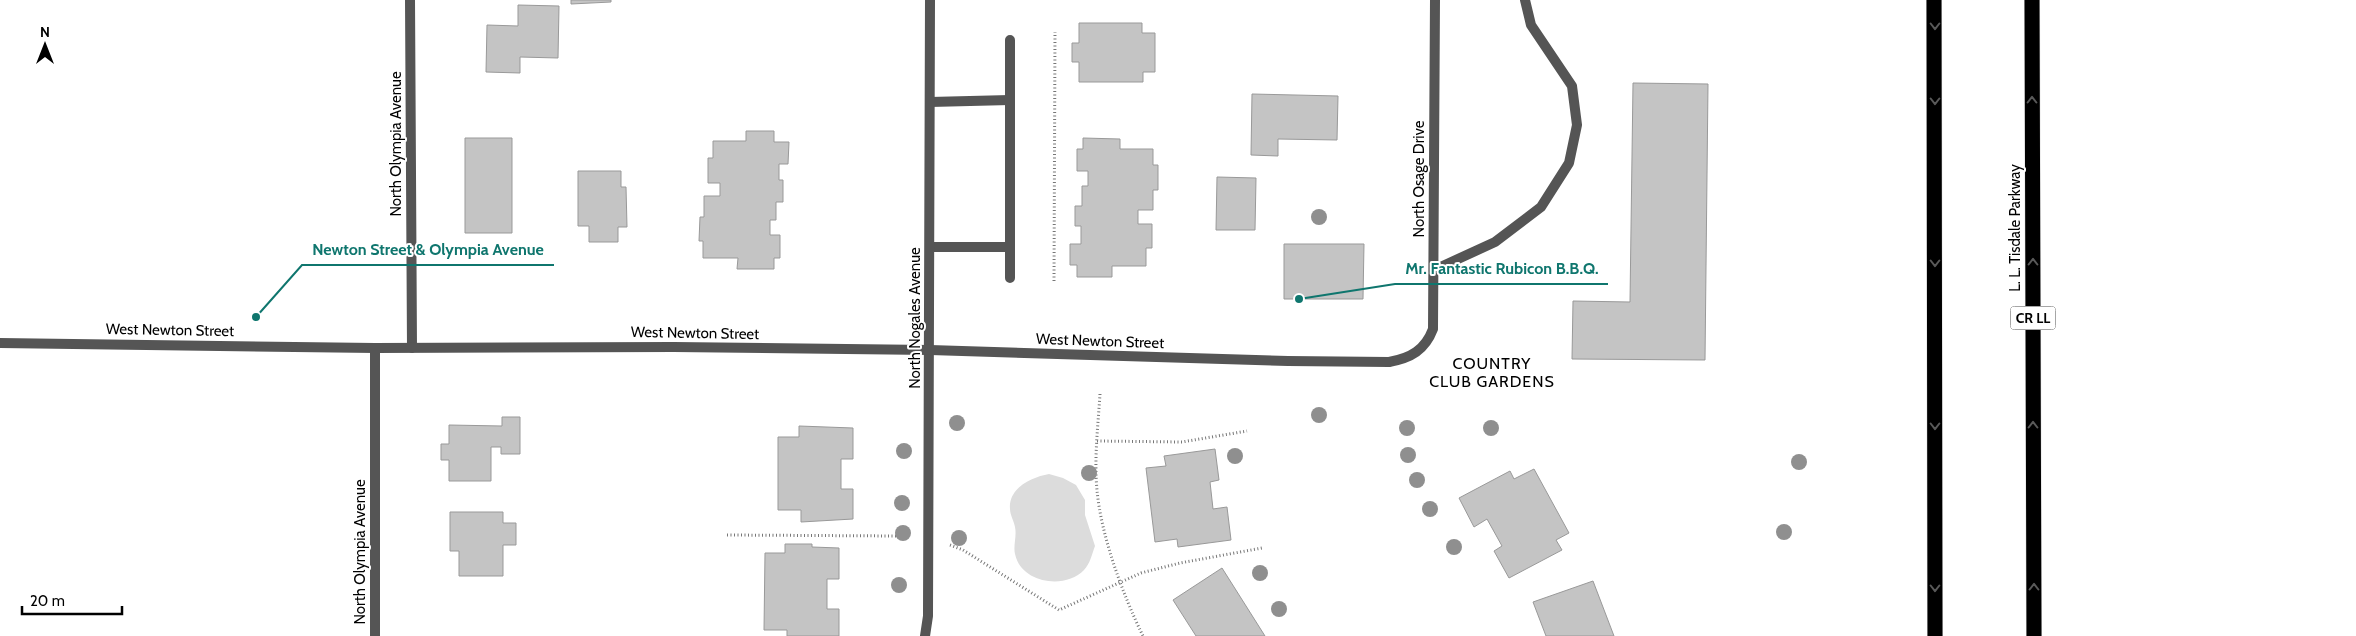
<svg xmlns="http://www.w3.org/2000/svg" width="2356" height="636" font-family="Cabin,sans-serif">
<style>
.green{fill:#dcdcdc}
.building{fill:#c4c4c4;stroke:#999}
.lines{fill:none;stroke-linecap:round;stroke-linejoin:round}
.motorway-casing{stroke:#dbdbdb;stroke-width:16}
.path{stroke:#777;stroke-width:3;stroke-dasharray:1 2.5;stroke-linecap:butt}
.service{stroke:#555;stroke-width:10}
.minor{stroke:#555;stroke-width:10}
.tertiary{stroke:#555;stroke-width:10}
.motorway{stroke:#000;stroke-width:15}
.tree{fill:#8f8f8f}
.oneway{stroke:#595959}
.labels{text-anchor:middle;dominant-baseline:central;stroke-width:4;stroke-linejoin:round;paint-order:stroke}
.shield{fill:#fff;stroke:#4c4c4c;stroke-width:1}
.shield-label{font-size:14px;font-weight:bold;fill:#000}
.street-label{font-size:15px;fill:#000;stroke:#fff}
.neighbourhood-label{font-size:16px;letter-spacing:1px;fill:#000;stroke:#fff}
.leader{fill:none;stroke:#0f766e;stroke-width:2}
.callout-dot{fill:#0f766e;stroke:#fff;stroke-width:2}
.callout-label{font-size:16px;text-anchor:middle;font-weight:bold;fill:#0f766e;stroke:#fff;stroke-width:4;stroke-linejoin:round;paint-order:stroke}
</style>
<rect width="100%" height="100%" fill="#fff"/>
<path class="green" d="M1049,474L1063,478L1076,485L1085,500V515L1095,546C1092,554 1090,564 1084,570C1065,590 1021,583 1015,554C1013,546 1017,536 1015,527C1014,521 1010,515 1010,509C1008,488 1032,477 1049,474Z"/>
<path class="building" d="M571,0H611V2L571,4Z
M518,5L559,6L558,58L520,57V73L486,72L487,25L518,26Z
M1079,23H1142V33H1155V72H1143V82H1079V62H1072V43H1079Z
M1633,83L1708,84L1705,360L1572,359L1573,301L1630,302Z
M1252,94L1338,96L1337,140L1278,139V156L1251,155Z
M746,131H774V142H789L788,164H779V180H783V202H776V220H770V235H780V258H774V269H737L738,258H703V241H699L700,217H704V196H720V183H708V158H713V141H746Z
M465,138H512V233H465Z
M1083,138L1120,139V149H1153V165H1158V190H1153V210H1138V224H1152V248H1146V266H1112V277H1077V265H1070V244H1081V226H1075V206H1082V186H1088V171H1077V149H1083Z
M578,171H621V187H626L627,227H618V242H589V226H578Z
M1217,177L1256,178L1255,230H1216Z
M1284,244H1364L1363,299H1284Z
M502,417H520V454H501V447H491V481H449V460H441V444H449V425L502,426Z
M799,426L853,428V459H841V489H853V519L801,522V510H778V437H799Z
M1215,449L1219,480L1210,482L1213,509L1227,507L1231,540L1178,547L1177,539L1155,542L1146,468L1166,466L1164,456Z
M1534,469L1569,533L1556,540L1562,550L1509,578L1494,551L1502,546L1487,519L1474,527L1459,498L1510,471L1514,479Z
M450,512H503V523H516V545H503V576H459V551H450Z
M785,544H812V547L839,548V579H827V609H839V636H787V630H764L765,553H785Z
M1222,568L1265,636H1196L1173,600Z
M1593,581L1614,636H1546L1533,602Z"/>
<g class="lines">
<defs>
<path id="motorway" d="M1934,0L1935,636
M2032,0L2034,636"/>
</defs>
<use href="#motorway" class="motorway-casing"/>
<path class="path" d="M1054,281L1055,32
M1100,394C1098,426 1094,459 1097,490C1101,536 1123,595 1143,636
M1097,441L1182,442L1247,431
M727,535L899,536
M950,545L963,550L1059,610L1141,573L1180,563L1262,548"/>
<path class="service" d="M930,102L1010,100
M930,247H1010
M1434,270L1495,242L1541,207L1569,163L1577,125L1572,86L1531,25L1525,0"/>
<path class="minor" d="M410,0L412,348
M1010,278V40
M375,348V636
M1389,362C1411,358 1425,350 1433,329L1435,0
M925,636L928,616L930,0"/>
<path class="tertiary" d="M0,343L375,348L674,347L930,350L1288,361L1389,362"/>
<use href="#motorway" class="motorway"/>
</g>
<g class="tree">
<circle cx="1319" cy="217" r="8"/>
<circle cx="1319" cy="415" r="8"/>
<circle cx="957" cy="423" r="8"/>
<circle cx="1407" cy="428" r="8"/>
<circle cx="1491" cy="428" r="8"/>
<circle cx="904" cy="451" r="8"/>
<circle cx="1408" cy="455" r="8"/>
<circle cx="1235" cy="456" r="8"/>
<circle cx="1799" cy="462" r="8"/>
<circle cx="1089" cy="473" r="8"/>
<circle cx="1417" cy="480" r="8"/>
<circle cx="902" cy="503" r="8"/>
<circle cx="1430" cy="509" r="8"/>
<circle cx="1784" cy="532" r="8"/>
<circle cx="903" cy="533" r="8"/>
<circle cx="959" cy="538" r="8"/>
<circle cx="1454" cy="547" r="8"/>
<circle cx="1260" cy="573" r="8"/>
<circle cx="899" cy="585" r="8"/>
<circle cx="1279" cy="609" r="8"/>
</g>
<defs><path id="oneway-chevron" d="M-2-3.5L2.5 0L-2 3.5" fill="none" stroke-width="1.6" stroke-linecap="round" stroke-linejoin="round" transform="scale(1.25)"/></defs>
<g class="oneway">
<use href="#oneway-chevron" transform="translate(1935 26) rotate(90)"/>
<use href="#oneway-chevron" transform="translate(2032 100) rotate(-90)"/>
<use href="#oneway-chevron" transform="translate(1935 101) rotate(90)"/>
<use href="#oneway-chevron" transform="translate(2033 262) rotate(-90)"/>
<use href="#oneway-chevron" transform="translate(1935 263) rotate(90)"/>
<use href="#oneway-chevron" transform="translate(2033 425) rotate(-90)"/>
<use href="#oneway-chevron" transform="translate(1935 426) rotate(90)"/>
<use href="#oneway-chevron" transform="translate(2034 587) rotate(-90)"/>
<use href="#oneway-chevron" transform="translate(1935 588) rotate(90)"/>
</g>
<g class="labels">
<rect class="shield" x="2010.5" y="306.5" width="45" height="23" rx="4"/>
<g class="shield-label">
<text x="2033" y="318">CR LL</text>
</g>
<g class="street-label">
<text transform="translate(396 144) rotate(-90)">North Olympia Avenue</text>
<text transform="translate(1419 179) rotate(-90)">North Osage Drive</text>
<text transform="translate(2015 228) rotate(-90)">L. L. Tisdale Parkway</text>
<text transform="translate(915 318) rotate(-90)">North Nogales Avenue</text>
<text transform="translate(170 330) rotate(1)">West Newton Street</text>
<text transform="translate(695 333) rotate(1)">West Newton Street</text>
<text transform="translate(1100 341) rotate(2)">West Newton Street</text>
<text transform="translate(360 552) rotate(-90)">North Olympia Avenue</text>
</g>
<g class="neighbourhood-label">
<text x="1492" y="363">COUNTRY<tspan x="1492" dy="18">CLUB GARDENS</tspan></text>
</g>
</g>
<path class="leader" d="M256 317L302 265H554M1299 299L1395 284H1608"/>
<g class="callout-dot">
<circle cx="256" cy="317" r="5"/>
<circle cx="1299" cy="299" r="5"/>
</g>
<g class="callout-label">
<text x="428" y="255">Newton Street &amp; Olympia Avenue</text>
<text x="1502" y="274">Mr. Fantastic Rubicon B.B.Q.</text>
</g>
<g transform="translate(45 45)" stroke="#ffffff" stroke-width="4" paint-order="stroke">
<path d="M0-4L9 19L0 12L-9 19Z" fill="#000000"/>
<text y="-8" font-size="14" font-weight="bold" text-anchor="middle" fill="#000000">N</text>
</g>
<path d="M22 606v8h100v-8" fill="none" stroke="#000000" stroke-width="2.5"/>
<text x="30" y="606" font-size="15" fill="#000000" stroke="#ffffff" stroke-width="4" paint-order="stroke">20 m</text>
</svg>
